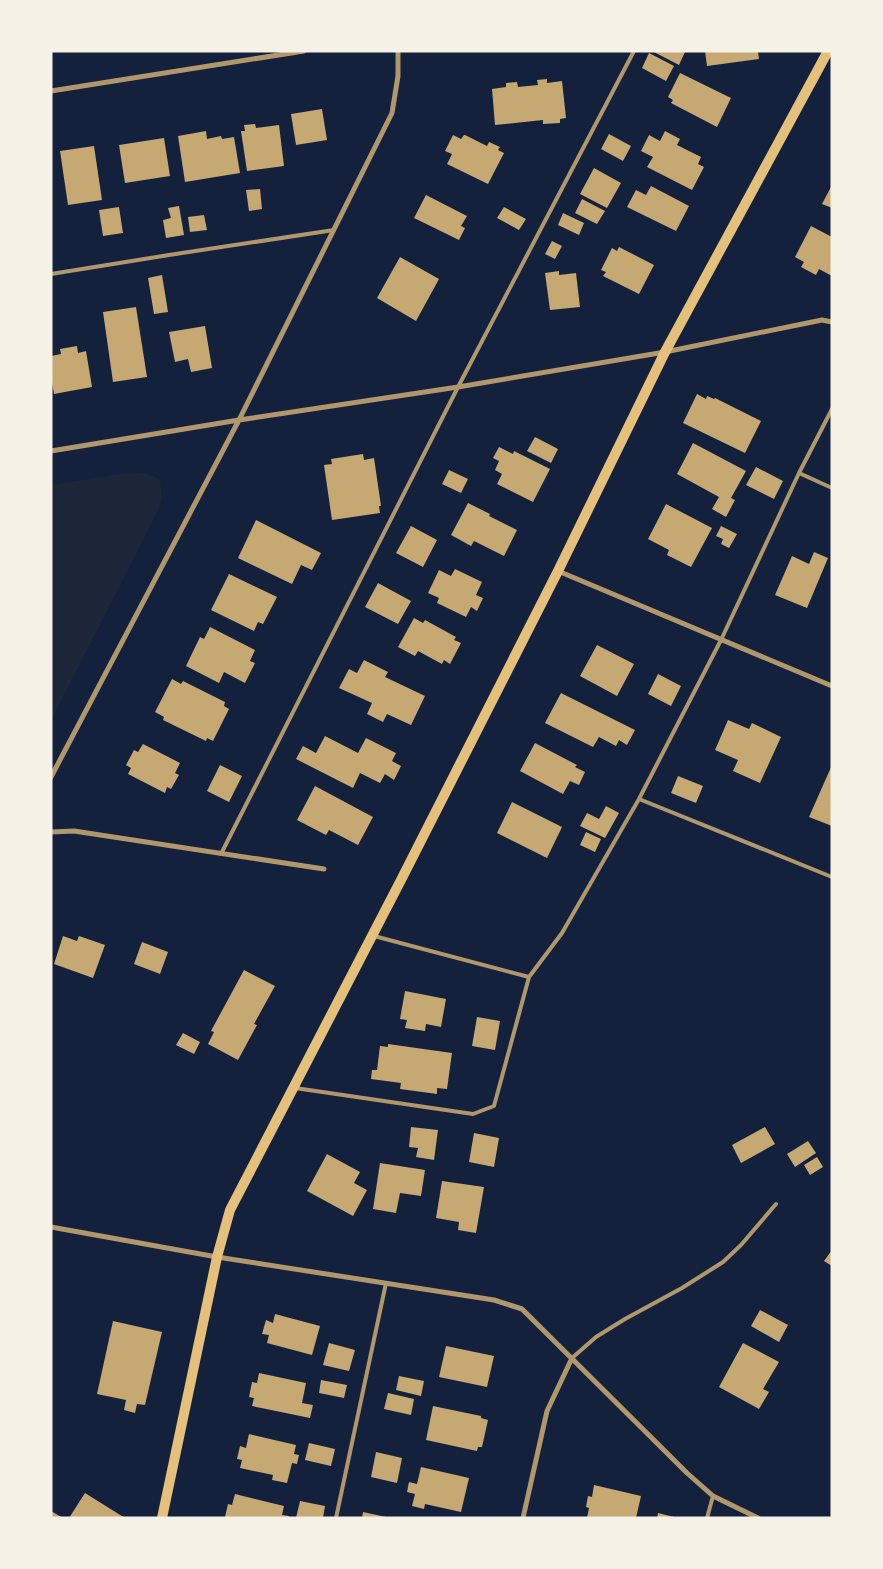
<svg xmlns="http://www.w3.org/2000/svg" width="883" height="1569" font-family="'Source Sans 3',sans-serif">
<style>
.green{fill:#1d2539}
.building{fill:#c6a872}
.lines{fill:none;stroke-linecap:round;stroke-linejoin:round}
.service{stroke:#b1986c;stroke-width:4}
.minor{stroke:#b1986c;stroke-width:5}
.secondary{stroke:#e5c07b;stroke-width:10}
</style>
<rect width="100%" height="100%" fill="#14213d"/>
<path class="green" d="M133,472L148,474L159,479C163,493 162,500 157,513L51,720V485Z"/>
<path class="building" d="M652,51H684L685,52L679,65Z
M705,51H758L759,59L707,66Z
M649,53L674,66L666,81L642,68Z
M680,73L731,98L717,127L671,103L673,100L668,97Z
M547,79V83L562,81L566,118L560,119V123L543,124V120L495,125L492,89L506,87V83L517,82L518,87L538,85L537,80Z
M322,109L327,140L296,145L291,114Z
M255,124L256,128L279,125L284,166L247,171L241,131H245L244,125Z
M206,131L207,139L221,136L222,139L234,137L240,173L185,182L178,136Z
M665,131L680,139L677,145L701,157L698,164L704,167L692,190L647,167L653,157L641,151L649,135L660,141Z
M609,134L631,146L623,161L601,149Z
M453,135L461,139L464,135H465L487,146L489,142L500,147L498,150L504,153L488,184L447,164L452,154L445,151Z
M164,138L170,176L125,183L119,145Z
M94,146L102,200L68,205L60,151Z
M594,168L621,183L607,208L580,194Z
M832,185V208L822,204Z
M651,186L689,206L676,231L627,207L636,190L646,195Z
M260,189L262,209L249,211L246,190Z
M426,195L467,216L461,226L465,228L459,240L414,218Z
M582,199L605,211L597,224L575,213Z
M179,206L184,235L166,238L163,220L171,218L168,208Z
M119,207L123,233L103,236L99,210Z
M504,207L526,219L519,230L497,218Z
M563,213L584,223L579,235L558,225Z
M204,215L207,230L190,232L188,217Z
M811,226L832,237V276L819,269L816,275L801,267L804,262L795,257Z
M552,241L562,246L555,259L545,254Z
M619,247L654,265L639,294L603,276L606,272L601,270L612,248L617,251Z
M400,257L439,279L416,321L377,298Z
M559,271V275L576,273L580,307L550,310L545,273Z
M162,275L168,312L154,314L148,278Z
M136,307L147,377L113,382L103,312Z
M205,326L212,368L191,372L188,359L175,362L169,332Z
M77,346L78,353L86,351L92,387L54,394L51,377V356L61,354L60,349Z
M697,394L706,399L707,396L714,399L715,398L761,421L745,453L683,423Z
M535,437L558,449L551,463L527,451Z
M693,443L746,471L731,498L735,500L726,517L712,509L719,497L677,474Z
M499,447L513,454L514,451L550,469L533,502L497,484L502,474L495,470L499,461L493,458Z
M363,454L364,460L374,458L381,506H379L380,513L332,520L324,465L332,464L331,459Z
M756,467L783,481L774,499L746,485Z
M449,470L468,479L461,493L442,484Z
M468,503L490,514L489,516L517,530L504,556L474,541L471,546L451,535Z
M666,504L712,528L691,567L667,555L669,550L648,539Z
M256,520L321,553L312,570L301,565L292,584L238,558Z
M411,526L437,540L423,567L396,553Z
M721,526L737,534L729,548L721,544L723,539L716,536Z
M814,552L828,558L807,608L775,595L792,556L809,564Z
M455,569L482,582L476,595L483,598L477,611L471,607L466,617L437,603L439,598L428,593L439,570L451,576Z
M229,574L277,597L263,624L258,622L254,631L211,610Z
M378,583L411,601L398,624L365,607Z
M414,618L423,623L425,620L456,637L454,640L461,643L450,664L444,660L442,664L418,651L415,656L398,647Z
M210,627L255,650L250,661L255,663L245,683L224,672L219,683L186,666L200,637L204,639Z
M597,645L634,664L617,696L580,676Z
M364,660L388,672L385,677L425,696L411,725L387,714L383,722L367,714L372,703L339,688L349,669L357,673Z
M658,674L681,686L671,706L648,694Z
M172,679L181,684L183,681L225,702L224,706L229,709L213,741L207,738L206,741L163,720L164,717L155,712Z
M561,693L635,730L627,745L619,740L616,746L599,737L593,747L545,723Z
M728,720L749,729L752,723L781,737L760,783L733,771L738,760L715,750Z
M325,736L358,753L366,738L396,753L392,761L401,766L394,780L385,774L380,783L360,773L353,788L296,759L303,746L316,753Z
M535,743L577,765L575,767L585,772L579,785L570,781L563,794L520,771Z
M143,744L180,763L175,773L179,775L171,789L167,787L165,793L128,774L131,768L126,765L134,750L138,752Z
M220,765L242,776L229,802L207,791Z
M832,765V826L809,817Z
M678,776L703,786L696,803L671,793Z
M315,786L373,817L358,845L329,830L326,835L297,820Z
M512,802L562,827L547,858L497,833Z
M606,806L619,813L605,838L580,826L587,813L599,819Z
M586,832L601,839L595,852L580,845Z
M63,936L77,941L79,936L105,945L93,978L54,964Z
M142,942L168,952L160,974L134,964Z
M244,970L275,986L254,1024L257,1025L238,1060L208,1044L214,1032L211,1031Z
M405,991L446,999L441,1027L426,1024L425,1031L405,1028L407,1020L400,1019Z
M477,1017L500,1021L495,1050L472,1046Z
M183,1033L200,1042L194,1054L176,1045Z
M388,1044L452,1053L447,1089L437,1088V1094L400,1089L401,1083L371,1079L372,1070H377L380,1046L388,1047Z
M411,1127L438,1130L434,1160L416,1157L418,1148L409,1147Z
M765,1127L775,1144L741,1163L732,1145Z
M474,1133L499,1138L494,1167L469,1162Z
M808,1141L816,1153L795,1167L787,1154Z
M327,1154L360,1172L354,1183L367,1190L353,1216L307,1191Z
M817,1157L823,1167L810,1175L804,1165Z
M380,1163L425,1170L421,1196L400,1193L396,1213L373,1209Z
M442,1181L484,1187L476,1233L458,1230L459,1222L436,1218Z
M832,1250V1266L824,1261Z
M760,1310L788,1325L779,1342L751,1326Z
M275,1314L320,1326L312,1355L267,1343L269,1335L262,1334L266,1320L273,1323Z
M113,1321L162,1332L145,1405L137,1404L135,1413L124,1410L126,1400L97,1394Z
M329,1343L355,1350L349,1371L323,1365Z
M743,1343L779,1362L763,1389L769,1392L759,1409L719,1387Z
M446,1346L494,1356L487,1387L439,1377Z
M259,1373L306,1383L302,1403L313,1405L310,1418L252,1406L254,1398L249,1397L252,1382L257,1383Z
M399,1376L424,1381L421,1396L396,1390Z
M321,1380L347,1385L344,1398L319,1393Z
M388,1393L414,1399L411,1415L384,1409Z
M433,1406L481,1416V1418L488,1420L482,1447H478L477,1451L426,1440Z
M249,1434L296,1445L294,1454L299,1455L297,1464L292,1463L287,1483L272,1480L273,1475L240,1468L242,1460L237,1459L240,1446L246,1448Z
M309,1443L335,1449L331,1466L305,1460Z
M376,1452L402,1458L397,1483L371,1477Z
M421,1467L469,1478L461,1512L425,1504L424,1509L412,1506L415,1494L407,1492L409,1482L417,1484Z
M594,1485L641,1496L636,1518H587L589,1508L586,1507L588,1496L592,1497Z
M85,1493L125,1518H69Z
M235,1494L284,1506L282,1515L289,1516L288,1518H230L225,1517L228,1504L232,1505Z
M300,1501L325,1506L323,1518H296Z
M51,1511L63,1518H51Z
M363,1512L386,1517V1518H362Z
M658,1513L674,1517V1518H657Z"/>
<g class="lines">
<path class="service" d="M51,274L169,255L334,230
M799,473L832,488
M639,799L832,877
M221,854L458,387L634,51
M374,936L529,977
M295,1088L473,1114L494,1106L529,977L562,933L639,799L721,640L799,473L832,409
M572,1358L596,1337L625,1319L682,1288L723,1262L741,1245L776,1204
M336,1518L386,1283
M707,1518L713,1496"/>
<path class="minor" d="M51,91L304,51
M51,451L239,420L458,387L665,352L822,320L832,322
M558,571L832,686
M51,777L239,420L392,113L398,76V51
M51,832L74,831L324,869
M51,1227L217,1257L494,1300L522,1309L687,1473L713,1496L758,1518
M523,1518L547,1411L572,1358"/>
<path class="secondary" d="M162,1518L217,1257L230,1210L401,880L558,571L665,352L828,51"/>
</g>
<rect width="883" height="1569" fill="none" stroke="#f6f1e7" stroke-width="105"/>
</svg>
